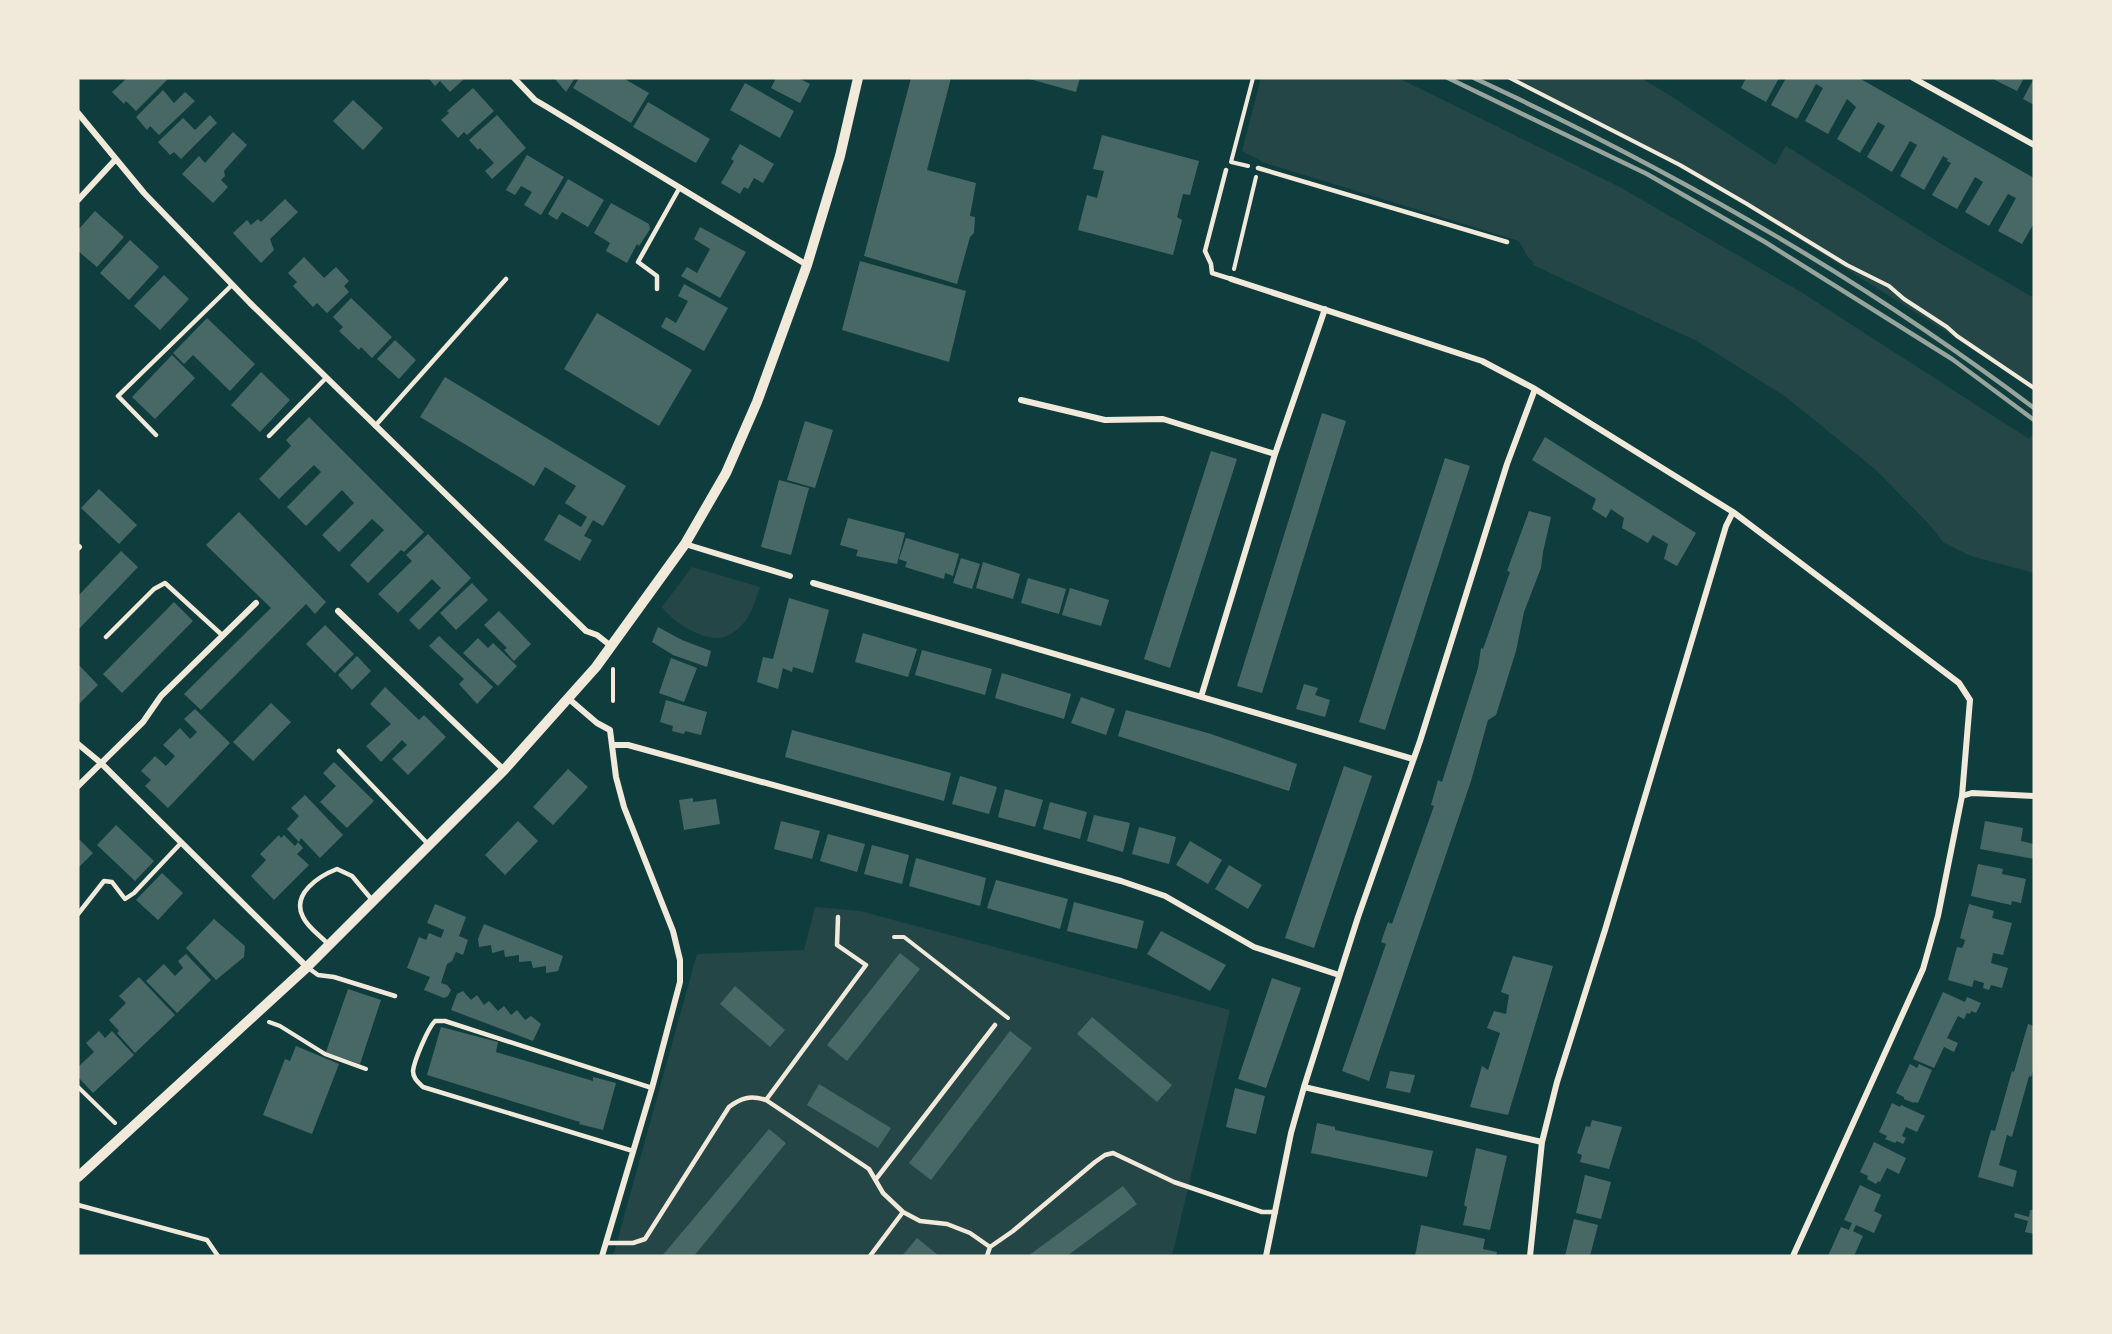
<svg xmlns="http://www.w3.org/2000/svg" width="2112" height="1334" font-family="'Exo 2',sans-serif">
<style>
.green{fill:#244646}
.building{fill:#486865}
.lines{fill:none;stroke-linecap:round;stroke-linejoin:round}
.path{stroke:#f1e9da;stroke-width:4}
.service{stroke:#f1e9da;stroke-width:4.5}
.minor{stroke:#f1e9da;stroke-width:6}
.tertiary{stroke:#f1e9da;stroke-width:10}
.rail{stroke:#97a49c;stroke-width:4.5}
</style>
<rect width="100%" height="100%" fill="#0f3d3e"/>
<path class="green" d="M1261,78H1398L1618,186L1801,292L2029,439L2034,433V573L1971,556L1944,543L1928,523L1876,470L1786,397L1697,341L1533,265L1534,263L1527,256L1519,241L1265,163L1242,151Z
M1511,78H1641L1666,93L1775,165L1786,146L1943,245L2034,298V387L1740,202L1596,120Z
M692,567L760,587C756,599 751,616 742,625C738,629 732,634 727,636C708,645 672,622 662,607Z
M815,907L860,911L1230,1010L1172,1256H613L697,954L804,950Z"/>
<path class="building" d="M127,78H169L136,111L126,101L124,104L112,92Z
M430,78H465L450,92L440,81L435,86L429,79Z
M556,78H575L566,92L555,79Z
M579,78H623L649,93L631,123L573,88Z
M776,78H798L810,84L800,103L771,88Z
M911,78H951L927,170L976,183L970,216L975,217L974,233L970,237L957,284L864,256Z
M1026,78H1080L1076,92Z
M1746,78H1779L1766,102L1741,88Z
M1786,78H1859L2034,178V223L2022,244L1998,231L2016,198L2008,194L1989,226L1965,212L1983,182L1975,177L1957,209L1932,195L1951,163L1947,161L1948,159L1943,156L1924,190L1900,176L1917,145L1910,141L1892,172L1867,157L1885,126L1878,122L1860,153L1837,139L1856,107L1847,99L1828,134L1805,121L1823,88L1816,84L1797,119L1771,105Z
M1991,78H2024L2017,91Z
M2034,78V105L2023,99Z
M745,83L794,111L780,138L730,110Z
M473,88L494,111L467,135L464,132L458,138L441,120L449,113L447,111Z
M163,90L174,103L185,92L195,101L159,135L150,126L147,130L136,117Z
M353,100L383,128L363,150L333,121Z
M648,102L710,139L696,163L633,127Z
M210,115L217,123L181,159L174,152L170,155L158,142L183,118L195,130Z
M497,115L526,148L492,179L485,171L494,163L480,148L478,150L469,140Z
M233,132L247,145L224,171L225,176L221,180L228,187L213,203L182,174L199,156L205,163Z
M1102,135L1199,161L1190,195L1183,194L1177,217L1182,220L1173,255L1078,230L1087,195L1097,198L1104,171L1093,169Z
M740,144L774,164L763,183L754,178L748,189L744,187L740,194L721,183L734,161L731,159Z
M527,155L564,177L541,215L524,205L532,192L521,186L515,195L506,190Z
M568,179L604,200L588,227L562,212L557,220L548,214Z
M285,199L298,212L270,239L274,250L261,263L233,233L247,220L251,225L258,219L261,222Z
M611,203L649,224L650,229L639,246L637,244L627,263L606,251L610,243L594,233Z
M95,211L124,237L97,267L78,251V230Z
M700,227L746,252L720,298L681,276L687,267L697,273L710,249L694,239Z
M130,240L159,267L129,300L100,273Z
M304,257L324,278L336,267L349,281L344,286L349,292L327,313L317,303L313,307L293,286L297,282L288,273Z
M860,261L966,291L949,362L842,330Z
M164,275L189,299L160,330L134,306Z
M684,284L728,308L704,351L661,327L666,317L676,323L688,301L678,296Z
M351,298L392,337L372,358L361,347L359,350L339,331L343,327L333,317Z
M597,313L692,370L659,426L564,369Z
M207,318L255,364L230,391L193,355L184,364L173,353Z
M395,340L416,360L399,379L377,359Z
M172,355L195,378L155,419L132,397Z
M261,372L290,400L260,432L231,405Z
M445,377L626,486L603,526L593,520L584,536L592,540L580,561L544,540L559,514L581,527L587,517L565,503L576,486L545,467L534,486L420,417Z
M1322,413L1346,421L1262,693L1237,686Z
M309,417L424,532L404,552L401,550L368,583L350,565L384,530L372,519L339,552L322,535L354,503L342,490L306,526L287,507L321,472L314,465L279,499L259,479L291,446L286,440Z
M805,421L833,430L815,488L787,480Z
M1545,437L1696,533L1677,566L1664,559L1668,544L1653,535L1648,543L1622,528L1624,518L1611,509L1606,518L1592,509L1596,499L1532,460Z
M1211,451L1237,459L1170,668L1144,659Z
M1445,458L1470,466L1385,730L1359,722Z
M779,480L809,488L791,555L761,547Z
M99,489L137,525L119,544L81,508Z
M1529,511L1551,517L1543,552L1541,568L1524,612L1516,651L1496,715L1488,720L1471,781L1369,1081L1342,1071L1386,944L1381,942L1388,922L1392,924L1434,806L1431,805L1438,780L1442,782L1478,668L1481,648L1483,649L1510,572L1507,571Z
M239,512L326,602L315,614L306,604L201,710L184,694L271,608L206,545Z
M848,518L905,533L897,564L856,556L858,550L840,545Z
M428,534L471,578L419,630L409,620L441,588L432,579L398,613L378,594L412,561L406,555Z
M906,538L959,554L953,576L945,573L944,579L905,567L907,562L899,559Z
M121,551L138,567L78,630V596Z
M961,558L980,564L972,589L953,583Z
M983,562L1020,574L1013,599L976,588Z
M1028,578L1066,589L1059,614L1021,603Z
M472,583L488,600L456,630L440,613Z
M1070,588L1109,600L1101,626L1062,615Z
M789,598L829,610L813,673L793,667L792,672L783,668L778,689L757,682L763,657L773,659Z
M174,602L193,621L122,693L103,674Z
M499,611L531,644L514,661L504,650L507,648L484,625Z
M325,625L354,654L335,673L306,644Z
M658,627L682,640L711,651L707,667L673,655L652,642Z
M863,633L917,649L908,677L855,662Z
M439,636L493,687L477,704L459,684L464,679L429,646Z
M478,638L488,648L493,643L517,666L498,686L463,653Z
M922,650L992,669L985,695L915,675Z
M357,656L371,671L352,690L338,675Z
M671,658L697,668L684,702L659,693Z
M78,664L98,685L78,705Z
M1002,673L1071,694L1064,719L995,698Z
M1304,684L1318,688L1315,695L1330,700L1325,717L1296,709Z
M385,687L419,720L424,715L446,737L408,775L392,759L407,745L402,740L381,762L366,746L391,724L370,704Z
M1081,697L1115,709L1106,735L1071,723Z
M666,700L707,712L701,735L685,731L684,734L672,731L673,726L660,722Z
M271,703L291,722L253,761L233,742Z
M195,709L230,743L168,808L145,786L151,780L141,771L155,756L166,766L175,756L163,745L180,728L190,739L197,732L184,719Z
M1126,710L1211,734L1297,764L1289,791L1118,736Z
M792,730L951,773L944,801L785,757Z
M334,762L374,801L347,828L320,802L336,786L323,773Z
M1344,766L1372,776L1314,948L1285,938Z
M568,769L588,787L553,825L533,807Z
M960,776L997,787L989,814L952,804Z
M1005,789L1043,800L1035,827L998,817Z
M305,795L343,835L320,858L301,838L299,842L287,829L299,816L291,808Z
M693,798V802L716,799L720,824L684,830L679,800Z
M1050,802L1087,812L1080,839L1043,829Z
M1094,815L1130,823L1123,852L1087,841Z
M518,821L538,841L505,875L485,855Z
M781,821L820,831L812,859L774,849Z
M1985,821L2023,828L2021,841L2034,844V859L1980,849Z
M116,825L154,861L135,881L97,845Z
M1139,827L1176,837L1169,864L1132,854Z
M828,834L865,844L857,872L820,861Z
M279,835L281,838L284,835L295,846L298,842L303,848L297,854L309,865L274,900L251,876L266,860L260,854Z
M78,838L93,853L78,868Z
M1190,841L1222,860L1208,884L1176,865Z
M872,845L909,855L902,884L864,874Z
M916,858L986,878L980,906L909,886Z
M1978,864L2003,869L2002,874L2026,879L2021,903L2012,901L2011,905L1971,896Z
M1229,865L1262,885L1248,909L1215,889Z
M162,873L183,893L158,920L136,900Z
M996,880L1068,899L1060,929L987,908Z
M1074,902L1144,921L1137,949L1067,931Z
M435,904L466,917L459,936L468,940L463,955L456,952L452,961L447,964L441,983L447,985L451,990L448,996L444,998L424,990L430,977L407,968L419,937L426,940L429,933L441,938L444,930L427,923Z
M1969,904L1994,911L1992,918L2012,923L2003,955L1993,953L1991,963L2008,968L2002,988L1991,985L1989,990L1983,988L1984,983L1974,980L1972,987L1948,980L1957,947L1962,948L1964,944L1965,940L1960,938Z
M214,919L245,946L244,957L216,980L186,948Z
M484,924L563,956L558,971L546,973V966L533,968L531,961L519,962V955L505,957L504,950L492,953L491,945L479,947L478,939Z
M1161,931L1226,965L1210,991L1147,954Z
M900,953L920,969L847,1061L827,1045Z
M186,954L211,980L177,1013L146,981L164,964L175,976L183,968L178,961Z
M1513,956L1553,966L1508,1115L1470,1107L1482,1066L1488,1070L1500,1033L1487,1028L1494,1011L1506,1014L1509,995L1501,992Z
M139,977L175,1015L135,1053L117,1033L119,1031L109,1020L126,1003L119,996Z
M1272,978L1301,988L1266,1088L1238,1079Z
M735,986L785,1030L770,1047L720,1004Z
M348,989L381,1000L360,1064L326,1052Z
M463,991L471,1000L477,995L484,1005L489,1001L498,1011L504,1006L511,1015L517,1010L525,1020L531,1016L541,1024L533,1041L451,1010L457,994Z
M1943,992L1965,1002L1967,997L1981,1003L1976,1013L1971,1011L1970,1014L1967,1013L1964,1019L1958,1016L1947,1038L1958,1043L1954,1052L1944,1047L1934,1068L1913,1059Z
M1092,1017L1172,1085L1157,1102L1077,1034Z
M2028,1024L2034,1026V1068L2031,1077L2029,1076L2012,1137L2007,1135L1999,1165L2017,1171L2013,1187L1978,1177L1991,1130L1995,1131L2012,1071L2014,1072Z
M441,1027L498,1042L496,1052L593,1081V1077L616,1083L603,1130L579,1124L580,1122L427,1075Z
M99,1031L105,1038L112,1031L134,1055L93,1093L78,1077V1067L94,1052L86,1043Z
M1010,1031L1032,1048L931,1180L909,1163Z
M296,1046L339,1064L312,1134L263,1115L285,1059L290,1061Z
M1910,1064L1917,1068L1919,1064L1932,1070L1918,1103L1914,1102V1103L1904,1099V1097L1896,1093Z
M1390,1071L1415,1075L1410,1093L1386,1088Z
M819,1084L891,1128L878,1148L807,1105Z
M1235,1088L1265,1096L1256,1134L1226,1127Z
M1892,1103L1900,1107L1901,1105L1925,1116L1917,1132L1906,1127L1902,1136L1906,1138L1903,1144L1897,1141L1895,1143L1885,1139L1887,1136L1879,1132Z
M1592,1120L1622,1127L1609,1169L1580,1162L1582,1155L1577,1153L1586,1126L1590,1127Z
M1317,1123L1335,1127V1130L1433,1151L1427,1177L1311,1153Z
M769,1129L786,1143L694,1256H662Z
M1874,1142L1906,1158L1899,1174L1887,1168L1880,1182L1878,1181L1876,1184L1867,1179L1868,1176L1860,1172Z
M1476,1148L1507,1156L1490,1230L1463,1225L1467,1207L1464,1205Z
M1585,1175L1611,1182L1601,1219L1576,1213Z
M1860,1185L1881,1195L1874,1211L1882,1215L1874,1233L1856,1225L1853,1231L1863,1236L1854,1256H1828L1841,1227L1849,1230L1850,1227L1852,1223L1844,1220Z
M1123,1186L1137,1204L1067,1256H1028Z
M2030,1210H2034V1234L2025,1232L2028,1221L2014,1217L2015,1213L2029,1217Z
M1574,1219L1598,1225L1590,1256H1565Z
M1421,1225L1485,1239L1483,1249L1497,1252L1496,1256H1415Z
M917,1238L939,1256H902Z"/>
<g class="lines">
<path class="path" d="M1510,78L1680,165L1747,204L1847,265L1889,286L1904,299L1947,327L1957,336L2034,388
M1248,166L1231,162L1253,78
M1234,269L1256,177
M613,669V701
M894,937H904L1008,1018
M269,1022L280,1026L325,1054L366,1069
M78,1087L115,1123"/>
<path class="service" d="M1258,168L1507,242
M1226,170L1205,251L1211,264L1212,273L1231,279
M657,289V276L638,262L680,187
M375,426L506,279
M156,435L118,396L232,285
M269,436L326,378
M106,637L154,589L165,583L222,635
M339,751L428,844
M78,914L104,881L112,882L125,899L134,893L181,843
M329,945C321,936 308,928 303,917C291,894 319,876 337,869L352,876L373,901
M307,967L318,975L334,977L395,996
M766,1100L866,965L837,945L838,917
M633,1151L423,1087C418,1082 413,1078 413,1071C414,1061 428,1028 435,1021H445L652,1088
M876,1179L995,1025
M78,1205L207,1240L218,1256
M606,1243H633L645,1239L729,1107C741,1098 750,1095 766,1100L869,1169L883,1193L903,1212L920,1221L947,1224L970,1233L990,1247L1013,1231L1095,1162L1105,1155L1113,1153L1174,1182L1262,1212H1276
M870,1256L903,1212
M987,1256L990,1247"/>
<path class="minor" d="M514,78L535,100L547,107L807,265
M1913,78L2034,145
M78,113L144,193L250,303L586,631L597,635L611,646
M78,200L115,160
M1231,279L1482,361L1535,389L1733,512L1959,683L1970,700L1962,796L1938,916L1923,969L1793,1256
M1021,400L1105,420L1163,419L1275,454
M685,544L790,576
M78,548L79,547
M813,583L1413,759
M338,611L504,770
M1201,697L1275,454L1325,309
M569,699L597,723L610,730L616,777L624,807L673,931L680,960V982L652,1088L602,1256
M78,744L101,763L307,967
M612,745H628L1121,881L1165,896L1254,947L1339,975
M78,786L143,722L161,696L256,603
M1962,796L1972,793L2034,796
M1304,1087L1542,1142
M1266,1256L1291,1133L1304,1087L1358,917L1420,741L1507,464L1535,389
M1530,1256L1542,1142L1557,1082L1605,930L1726,526L1733,512"/>
<path class="tertiary" d="M78,1177L307,967L504,770L596,667L685,544L726,473L757,402L807,265L840,156L858,78"/>
<path class="rail" d="M1448,78L1647,174L1765,242L1952,359L2034,420
M1474,78C1670,169 1860,277 2034,408"/>
</g>
<rect width="2112" height="1334" fill="none" stroke="#f1e9da" stroke-width="159"/>
</svg>
